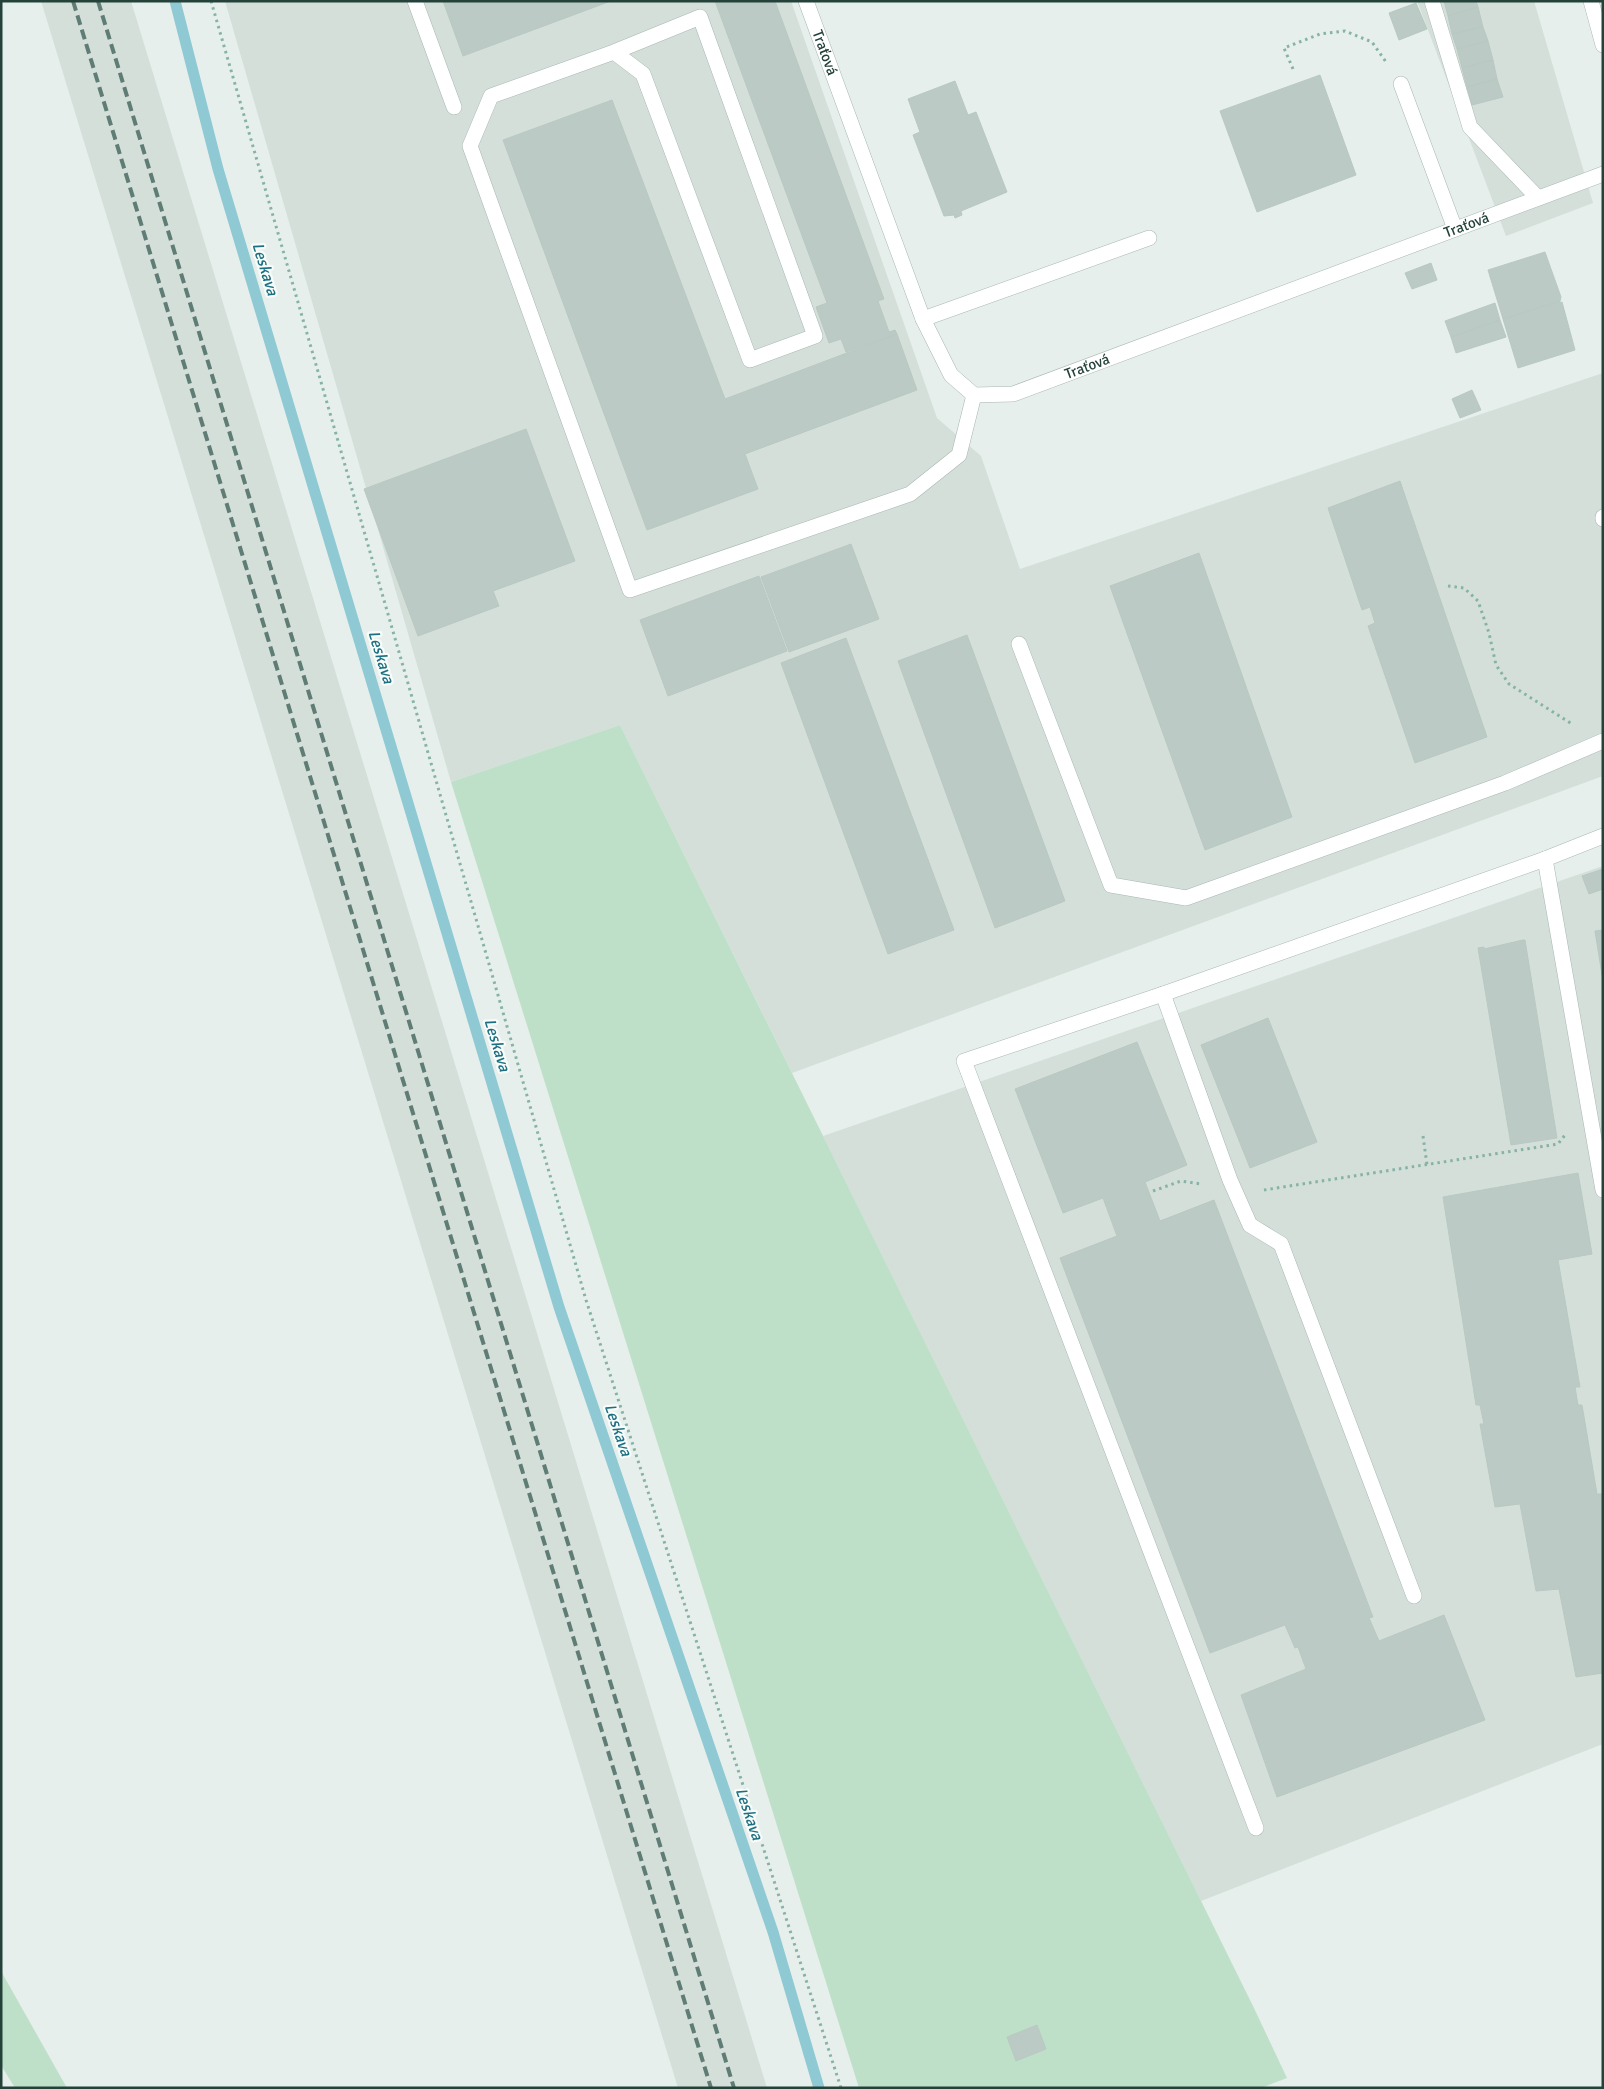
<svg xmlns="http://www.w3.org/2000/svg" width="1604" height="2089" font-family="Signika,sans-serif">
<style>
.built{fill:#d4dfda}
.green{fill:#bfe0c8}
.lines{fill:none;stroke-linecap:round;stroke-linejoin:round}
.stream{stroke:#8ec9d4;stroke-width:11}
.building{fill:#bbcac4;stroke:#b8c9c2}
.minor-casing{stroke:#a8b8b2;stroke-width:16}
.path{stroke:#86b3a5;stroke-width:3;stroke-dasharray:2.5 4;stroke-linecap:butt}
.minor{stroke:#fff;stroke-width:15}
.rail{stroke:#5f7d75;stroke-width:4;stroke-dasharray:10 5;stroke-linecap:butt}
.labels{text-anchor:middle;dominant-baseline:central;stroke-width:4.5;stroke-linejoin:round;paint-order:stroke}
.street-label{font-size:15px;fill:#24423a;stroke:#f7fbf9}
.water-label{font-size:16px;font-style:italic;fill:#1c6f80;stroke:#f7fbf9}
</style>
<rect width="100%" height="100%" fill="#e6efeb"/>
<path class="built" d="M41,1H131L767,2088H678Z
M225,1H791L937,418L981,456L1020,569L1603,373V776L792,1073L620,725L451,782Z
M1417,1H1534L1593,203L1506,236Z
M1603,866V1744L1201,1901L823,1136Z"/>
<path class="green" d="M620,725L1253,2006L1287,2078L1261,2088H859L451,782Z
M1,1971L67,2088H15L1,2065Z"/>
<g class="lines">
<path class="stream" d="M175,1L218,169L559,1307L773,1932L819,2088"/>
</g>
<path class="building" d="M443,1H611L463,56Z
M715,1H775L884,299L878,301L889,332L895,330L897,334L846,352L841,339L829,343L816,307L827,303Z
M1444,1H1476L1478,7L1448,16Z
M1416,3L1427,29L1399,40L1389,13Z
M1478,7L1483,27L1452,34L1448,16Z
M1483,27L1488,41L1457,49L1452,34Z
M1488,41L1493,60L1462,68L1457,49Z
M1493,60L1497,79L1467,87L1462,68Z
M1320,75L1356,175L1257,212L1220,111Z
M1497,79L1503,97L1472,105L1467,87Z
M955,81L968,115L976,112L1007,192L961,211L962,215L955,218L954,215L944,216L913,135L920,132L908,99Z
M612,100L725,399L897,334L917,390L745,454L758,489L647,530L503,140Z
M1545,252L1561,297L1560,301L1503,319L1488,270Z
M1431,263L1437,280L1412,289L1405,273Z
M1560,301V303L1562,302L1575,350L1518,368L1503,319Z
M1495,303L1500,320L1451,337L1445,321Z
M1500,320L1506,337L1456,353L1451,337Z
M1472,390L1481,410L1460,418L1452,399Z
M526,429L575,561L493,591L499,606L418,636L364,489Z
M1400,481L1487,737L1415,763L1368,626L1375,623L1370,607L1362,610L1328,508Z
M851,544L879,619L789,652L761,577Z
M1199,553L1292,817L1205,850L1110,586Z
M759,576L787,651L668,696L640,620Z
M967,635L1065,901L995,928L898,661Z
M846,638L954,930L888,954L781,663Z
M1603,869V889L1589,894L1582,876Z
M1603,930V981L1595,931Z
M1523,940H1525L1557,1138L1511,1145L1478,948L1484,947V949Z
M1268,1018L1317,1142L1250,1168L1201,1045Z
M1137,1042L1187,1165L1145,1182L1160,1221L1214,1200L1373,1617L1369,1618L1379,1641L1444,1615L1485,1720L1277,1797L1241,1695L1306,1669L1298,1647L1295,1648L1285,1625L1210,1653L1060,1258L1117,1236L1103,1198L1063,1213L1015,1089Z
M1578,1173L1592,1254L1558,1260L1580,1387H1575L1578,1405H1582L1597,1494H1603V1673L1576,1677L1559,1589L1536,1591L1520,1504L1495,1507L1480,1424H1484L1480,1405H1476L1443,1197Z
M1037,2025L1046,2049L1016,2061L1007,2037Z"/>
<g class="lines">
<defs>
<g id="minor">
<path d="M415,1L454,107"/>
<path id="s1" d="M806,1L923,319L951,375L974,395L1013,394L1603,174"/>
<path d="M1432,1L1470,127L1538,198"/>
<path d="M1591,1L1603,45"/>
<path d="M614,52L700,17L815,336L750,360L643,74L614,52L491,96L470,146L630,590L910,494L959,455L974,395"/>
<path d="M1401,84L1455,229"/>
<path d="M923,319L1149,238"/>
<path d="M1603,517V519"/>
<path d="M1019,644L1111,885L1186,898L1505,783L1603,741"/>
<path d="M1545,859L1603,1190"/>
<path d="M1163,994L1230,1180L1250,1225L1281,1244L1414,1596"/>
<path d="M1256,1828L964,1061L1163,994L1545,859L1603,836"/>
</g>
</defs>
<use href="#minor" class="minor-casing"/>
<path class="path" d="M211,1L586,1300L841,2088
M1293,69L1284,48L1320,34L1345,31L1372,42L1386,62
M1448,586L1464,588L1478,601L1489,633L1496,665L1509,684L1572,724
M1423,1136L1427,1165
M1264,1190L1558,1144L1565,1135
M1153,1191L1181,1181L1201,1184"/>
<use href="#minor" class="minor"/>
<path class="rail" d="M73,1L711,2088
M98,1L734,2088"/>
</g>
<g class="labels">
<g class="street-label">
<text stroke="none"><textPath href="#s1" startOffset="55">Traťová</textPath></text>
<text stroke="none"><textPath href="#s1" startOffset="955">Traťová</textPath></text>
<text stroke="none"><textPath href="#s1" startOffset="550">Traťová</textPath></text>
</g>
<g class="water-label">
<text transform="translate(265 269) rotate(73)">Leskava</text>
<text transform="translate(381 657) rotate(73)">Leskava</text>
<text transform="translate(497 1045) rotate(73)">Leskava</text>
<text transform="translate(618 1430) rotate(71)">Leskava</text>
<text transform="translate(749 1814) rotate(71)">Leskava</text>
</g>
</g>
<rect width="1604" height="2089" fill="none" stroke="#24423a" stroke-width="5"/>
</svg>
